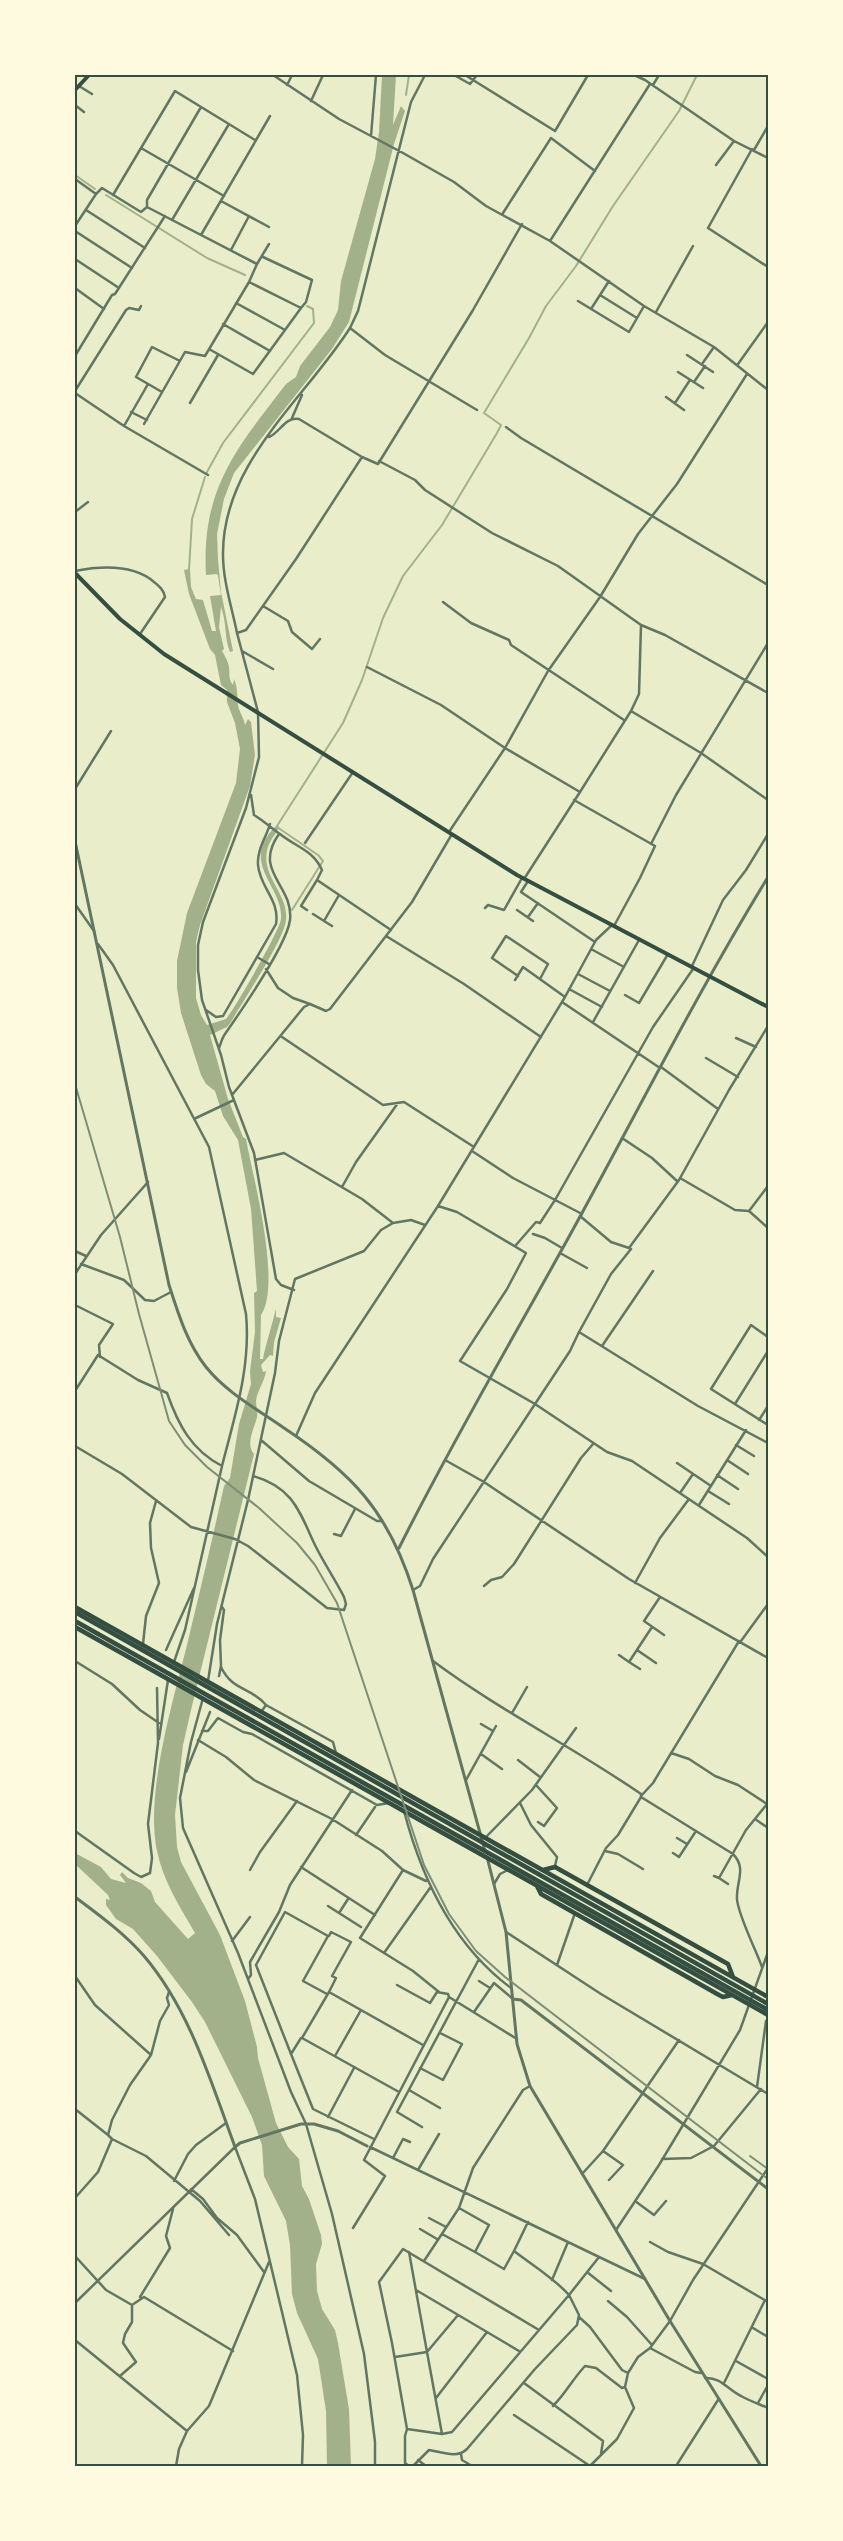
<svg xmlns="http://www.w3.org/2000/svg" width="843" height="2541" font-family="'PT Sans Narrow',sans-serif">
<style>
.water{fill:#a3b18a}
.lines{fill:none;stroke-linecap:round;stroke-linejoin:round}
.stream{stroke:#a3b18a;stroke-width:2}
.minor{stroke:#617663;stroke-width:2.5}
.tertiary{stroke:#617663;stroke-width:3}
.secondary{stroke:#344e41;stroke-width:4}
.primary{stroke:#344e41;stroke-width:4}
.trunk{stroke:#344e41;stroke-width:4.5}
.motorway{stroke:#344e41;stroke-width:4.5}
.rail{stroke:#7c8e77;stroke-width:2}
.neatline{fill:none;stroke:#344e41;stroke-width:2}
</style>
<rect width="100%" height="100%" fill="#e9edc9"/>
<path class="water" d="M382,75H396L393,125L401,106L405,111L394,144L349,322L332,349L234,473L224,499L217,534L218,559L221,592L233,651L230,652C224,637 227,623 221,607L219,627L224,649L222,651C225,656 228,661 229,667C230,674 228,679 233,685L234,679C238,689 237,695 238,705C239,712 244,718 245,725L248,719L251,722L255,755L250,786L200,925L196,942V998L201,1015L207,1025L226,1019C234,1010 280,930 281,919C284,886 237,863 277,825L279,827C276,834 270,840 268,847C259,876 289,893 286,920C284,940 243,1001 231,1022L227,1027L210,1035L228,1099L243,1137L246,1139C253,1177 282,1284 261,1315L260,1359H263L264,1353L276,1309V1317L281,1318L274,1342L273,1356L270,1355L261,1365L263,1372L266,1371C265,1381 257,1391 256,1401C256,1406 258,1412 257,1417C255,1427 245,1444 254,1454L191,1710L183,1745L175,1815L177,1847L181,1862L220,1935L245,2001L257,2047L258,2058L276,2123L288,2147L299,2159L302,2186L309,2199L321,2235L322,2244L316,2264L317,2291L322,2309L335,2330L338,2343L349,2409L351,2466H327L326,2411L318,2359L297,2313L292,2294L290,2245L286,2221L264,2176L262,2145L252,2117L205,2022L192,2002L157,1956L133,1929L116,1919L106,1905V1899L110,1900L108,1895L75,1864V1853L101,1867L111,1879L126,1883L120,1875L122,1872L128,1878L141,1883L151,1891L155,1902L188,1939L195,1933C180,1907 163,1881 157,1851C145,1795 172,1705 186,1649C199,1595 212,1541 224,1486L230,1478L239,1424L251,1384L250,1371L255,1332L254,1293L257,1291L251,1209L238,1140L223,1116L215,1091L206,1084L201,1075L181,1013L177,988V961L187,913L236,783L240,749L235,723L227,702V690L221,685L215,655L210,649L189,594L184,570L190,569L191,587L196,599L203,600L212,631H216L210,596L221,595L218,576L217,574L206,575C201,488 237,448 286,384L296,377L300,366L330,327L338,310L341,281L375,159L379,132Z"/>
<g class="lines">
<path class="stream" d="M406,95L409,75
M75,175L95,189
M106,195L207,258L245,275
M207,472L223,443L314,323L313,309L307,306
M189,570L192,519L205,477
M277,826L343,723L362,680L383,618L403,576L442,525L497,433L501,425L484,413L529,338L546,306L576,266L613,206L679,111L697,75
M277,827L318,855L323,861L292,910"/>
<path class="minor" d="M273,75L339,119L403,153L454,182L486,206L550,241L644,306L714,347L768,390
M454,75L470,84L477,75
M465,75L555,131L588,75
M634,75L645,80L734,141L768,158
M287,85L292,75
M653,85L659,75
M79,86L92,94
M311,101L323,75
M75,105L84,112
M371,136L376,75
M141,148L224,196
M752,149L708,228L768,267
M754,150L768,126
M716,165L734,141
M75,179L96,194L75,226
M96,194L102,188L141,212L147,207L257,264L249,282L301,308L253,374L209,349
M113,195L175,91L255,140
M221,201L269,227
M147,207V200L201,107
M86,210L145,248
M503,213L551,138L595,171
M172,220L229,124
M75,231L132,268
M201,235L270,116
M550,241L650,84
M231,250L249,216
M263,257L312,280L306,302L301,308
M75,259L119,288
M257,264L269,244
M75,288L104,309
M600,295L637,318
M578,301L629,332L644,306
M236,303L285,330
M591,309L609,281
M656,312L693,246
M223,324L270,351
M350,328L385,355L477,410
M687,355L713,372
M75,356L112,295L115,294L165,216
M702,364L714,347
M738,364L768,322
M678,372L703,388
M694,382L705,366
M75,391L126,310L129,308L139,310L141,306
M162,392L136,377L152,347L180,361
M75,393L124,426L208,475
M666,397L684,410
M190,403L218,355
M675,403L690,380
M131,412L147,420
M292,418L302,395
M144,424L185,352L205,356L249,282
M124,426L148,384
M506,427L521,438L768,585
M269,437C281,432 284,417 299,419L362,457
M379,461L415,480L425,490L492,533L558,566L641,625L665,635L768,693
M75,512L88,502
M75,571C101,566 133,564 154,582C159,586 164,590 165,597L140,634
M443,602L471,623L509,640L511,645L624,720
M263,606L288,621L292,632L312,649L320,639
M237,633C232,608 223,581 223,555C222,463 304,400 350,328L358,311L411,102L425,75
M242,651L273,669
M367,667L441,705L505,748L580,792L524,879
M631,711L701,753L768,800
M75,789L111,731
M580,792L631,711L639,694L641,625
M251,795L254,815C264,821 270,827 280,834C296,847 313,850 322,870L317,880L391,930
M574,800L655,846L640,878L614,926
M449,832L505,748L548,671L600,597L638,534L677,484L747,374
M305,843L353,772
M651,844L676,795L768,643
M528,881L521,892L595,942
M75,904L94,931
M485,908L488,905L504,910L522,878
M307,910L301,906L317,880
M517,910L533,921
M313,914L332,926
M528,917L538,903
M324,921L339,895
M386,936L464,984L541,1037
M98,944L113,965L209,1147L246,1314C251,1367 235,1415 222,1466
M591,949L624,967
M257,957L269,964
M692,966L723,900L746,870L768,834
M266,969L278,988L293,998L310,1004
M578,974L610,991
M518,976L492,958L506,936L548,964L540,979
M515,980L523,967L565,997
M569,989L602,1007
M625,995L639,1003L668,954
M562,1002L660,1068
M206,1010L216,1017L223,1016L276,924C280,900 260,888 258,865C257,849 266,838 270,824
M593,1022L639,940
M282,1037L383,1105L404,1102L474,1147
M736,1038L756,1047
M219,1048C221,1043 222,1038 225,1034C241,1011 287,944 290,920C294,885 252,872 279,834
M706,1058L738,1077
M661,1067L718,1109
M232,1095L304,1007L310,1004L326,1011L330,1009L412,902L452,834
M196,1118L234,1100
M622,1138L652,1158L677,1181
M472,1151L513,1178L582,1214
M255,1160L284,1153L362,1199L393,1223L411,1220L425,1225
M680,1178L735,1210L749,1211L768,1228
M342,1187L356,1162L398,1103
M438,1206L457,1212L526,1253L507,1289L460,1361L535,1404L570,1351L579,1332L698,1406L768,1443
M749,1211L768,1186
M580,1216L611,1242L629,1248L679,1180L729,1090L768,1026
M533,1234L545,1238L562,1248
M516,1245L536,1222L540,1223L555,1200L653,1027L693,969
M75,1251L86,1256
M560,1253L587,1268
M81,1264L124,1280L145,1300L154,1301L171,1292
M75,1274L101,1235L148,1182
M294,1290L281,1285L276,1279L254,1153L229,1087L221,1055L202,1000L198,970V945L203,922L246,808L259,757L258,712L237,633L246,630L296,559L362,457L378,464L473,310L522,224
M75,1305L113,1324L99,1345L100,1357
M579,1332L611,1274L631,1249
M768,1337L751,1325L711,1389L768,1425
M602,1346L653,1271
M75,1391L98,1355L138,1380L167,1393C178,1424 191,1450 222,1466L185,1630L174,1662
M735,1404L768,1351
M759,1420L768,1406
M296,1436L315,1393L438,1206L565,997L596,940L612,925
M261,1440L309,1481L377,1521H382
M736,1445L754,1456
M75,1446L122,1474L191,1527L235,1539L248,1546L327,1608L344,1610L346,1604L344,1597C335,1579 323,1562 314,1543C299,1510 292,1487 253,1476
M445,1460L484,1482L629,1579L768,1658
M727,1460L748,1474
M677,1463L711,1486
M717,1475L738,1489
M708,1491L729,1504
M680,1493L693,1474
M699,1505L746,1430
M334,1534L341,1536L355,1509
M635,1583L660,1538L689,1499
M484,1586L491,1580L502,1577L514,1564L581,1458L593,1444
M413,1590L420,1586L433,1559L535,1404L607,1452L632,1461L747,1538L768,1557
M660,1597L644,1621L664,1635
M741,1641L768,1604
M143,1644L146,1616L159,1583L151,1548L150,1523L156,1501
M166,1650L194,1588
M637,1650L656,1663
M619,1655L629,1662L652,1627
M75,1661L112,1684L140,1710L159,1723
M433,1661C499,1710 573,1747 641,1794V1797L733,1854C747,1868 736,1882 737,1899C738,1915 756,1950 762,1967
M629,1662L640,1669
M221,1667C233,1692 250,1686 266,1705L261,1712
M219,1676L221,1666L220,1640L224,1610L222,1607
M208,1681L217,1624L248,1500L275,1373L279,1341L295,1279L364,1251L381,1230L393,1223
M203,1698L191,1742L180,1798L183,1828L238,1953L291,2092L306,2124L332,2214L364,2354L375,2442V2466
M266,1705L333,1742L336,1753
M512,1713L527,1687
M481,1724L493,1731
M202,1731H208L218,1718L243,1732L252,1734L377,1805L389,1803
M159,1739L168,1680
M198,1740L226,1757L254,1780L332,1819L382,1851L403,1870L360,1938L413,1971L439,1992
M671,1753L689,1759L715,1776L738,1785L767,1804
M481,1754L502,1769
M518,1760L540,1777
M186,1772L210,1712
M466,1780L496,1726
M536,1785L557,1808L544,1826L538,1822
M641,1796L653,1783L739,1641
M520,1803L531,1825L557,1857L555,1866
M404,1811C422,1880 453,1945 511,1988
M755,1819L768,1828
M75,1831L134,1873L141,1877L150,1873L152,1858L148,1824L158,1743L157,1688
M356,1835L375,1807
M485,1838L532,1790L576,1728
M677,1838L687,1844
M605,1851L618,1854L643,1869
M673,1853L679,1857L696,1831
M301,1867L375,1915
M250,1870L260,1852L297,1801
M403,1870L426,1881
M714,1876L719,1878
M494,1884L500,1874L508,1870
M728,1884L719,1878L746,1830L767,1804
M587,1885L606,1848L618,1835L641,1797
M348,1899L339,1913L361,1927
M328,1906L339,1913
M506,1932L601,1994L768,2094
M329,1936L331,1932L351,1942L332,1976L336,1978L329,1992
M232,1941L250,1917
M384,1953L430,1888
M557,1965L575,1913
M75,1976L95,2005L151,2055
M248,1979L251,1975L250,1962L279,1912L290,1885L352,1790
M479,1981L490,1988
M397,1985L430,2003L437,1992L448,1994L449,1997
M474,2012L494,1983L513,1999
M301,2038L291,2054L313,2109L374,2139
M291,2054L256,1965L285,1912L328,1936L303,1981L327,1994
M335,2056L361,2010
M420,2068L443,2080L462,2044L440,2033
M757,2087L766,2021
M409,2090L440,2108
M399,2092L302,2038L329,1992L423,2045
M75,2109L108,2135
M328,2117L354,2068
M422,2127L397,2112L479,1959
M112,2139L108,2135L112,2120L130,2085L151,2055L160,2021L169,2005L167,1998L169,1992
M370,2147L645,2279
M603,2151L623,2165L609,2180
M393,2158L403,2139L410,2142
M662,2159L691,2158L714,2146L761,2089
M418,2170L439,2134
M582,2174L603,2151L679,2040
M174,2181L188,2154L196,2145L226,2123
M191,2189L203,2199L217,2218L237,2235L264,2272
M75,2198L98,2172L112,2139L146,2156L200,2201L229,2235
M635,2201L654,2215L666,2201
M429,2218L446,2227
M353,2228L385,2176L364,2160L449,1997L517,2039
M420,2229L437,2239
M616,2230L659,2165L740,2030L768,1952
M442,2234L475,2252L489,2225L459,2208
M650,2242L668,2252L703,2264L768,2302
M514,2251L528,2222
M475,2252L504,2269L514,2251C532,2265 554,2278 569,2295L452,2432L442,2434L407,2429L392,2343L379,2282L403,2249L539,2330
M75,2256L106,2290L132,2305L144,2297L233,2351
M424,2261L459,2208L473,2168L523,2090L530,2086
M587,2272L611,2291
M552,2280L568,2242
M416,2290L519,2351
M140,2297L170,2248L166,2236L173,2209
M608,2301L627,2317L652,2345
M75,2303L235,2147L255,2199L297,2375L303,2435L302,2466
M579,2317L590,2327L622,2370L628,2373
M753,2328L768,2337
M75,2340L187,2431
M650,2348L695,2372L701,2373
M395,2357L427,2352L409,2252
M736,2361L768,2379
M120,2376L136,2362L123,2343L125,2334L132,2322V2305
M705,2378C721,2377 728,2390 741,2396C750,2401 759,2404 768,2408
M524,2383L603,2441L601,2454
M724,2383L765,2300
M436,2398L487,2332
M758,2403L768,2385
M553,2406C566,2393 572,2380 585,2366L596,2368L622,2388L625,2387
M514,2415L590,2466
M407,2429L405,2436V2463L409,2466
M442,2434L427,2352L458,2315
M461,2454L462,2460L472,2466
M418,2460L426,2466
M176,2466L179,2449L187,2431L209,2406L269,2262
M413,2466L429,2450C442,2452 457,2459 467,2449L535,2369L577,2325L579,2315L569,2295L599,2257
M590,2466L617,2439L634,2408L625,2387L628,2373L638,2357L650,2348L670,2321L693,2280L768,2168
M676,2466L718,2400"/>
<path class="tertiary" d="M75,841L169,1285C178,1313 187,1343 206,1367C227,1393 257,1409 284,1428C352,1473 388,1511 413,1590L485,1851
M399,1548C456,1434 521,1325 582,1213C643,1101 701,986 768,877
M487,1857L506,1932L517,2044L530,2086L670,2321L761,2466
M75,1897C99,1915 124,1933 144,1956C190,2010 211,2082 235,2147L240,2143L301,2124H314L338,2131L367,2146
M513,1999L521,2000L768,2189"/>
<path class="secondary" d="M75,573L120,619L164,654L517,875L768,1007"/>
<path class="primary" d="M75,90L89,75"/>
<path class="trunk" d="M75,1607L768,1997
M75,1627L768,2015
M543,1870L555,1867L728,1964L733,1977
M537,1886L541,1894L719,1995L723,1997L732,1995"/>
<path class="motorway" d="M75,1612L768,2004
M75,1621L768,2010"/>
<path class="rail" d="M75,1084L120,1237L139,1314L169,1421L185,1445L207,1467L259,1508L297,1543L315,1565L337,1603L424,1865L449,1914L476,1951L505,1977L768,2179
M750,2156L768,2169"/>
</g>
<rect width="843" height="2541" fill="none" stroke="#fefae0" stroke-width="152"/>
<rect x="76" y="76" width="691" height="2389" class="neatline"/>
</svg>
